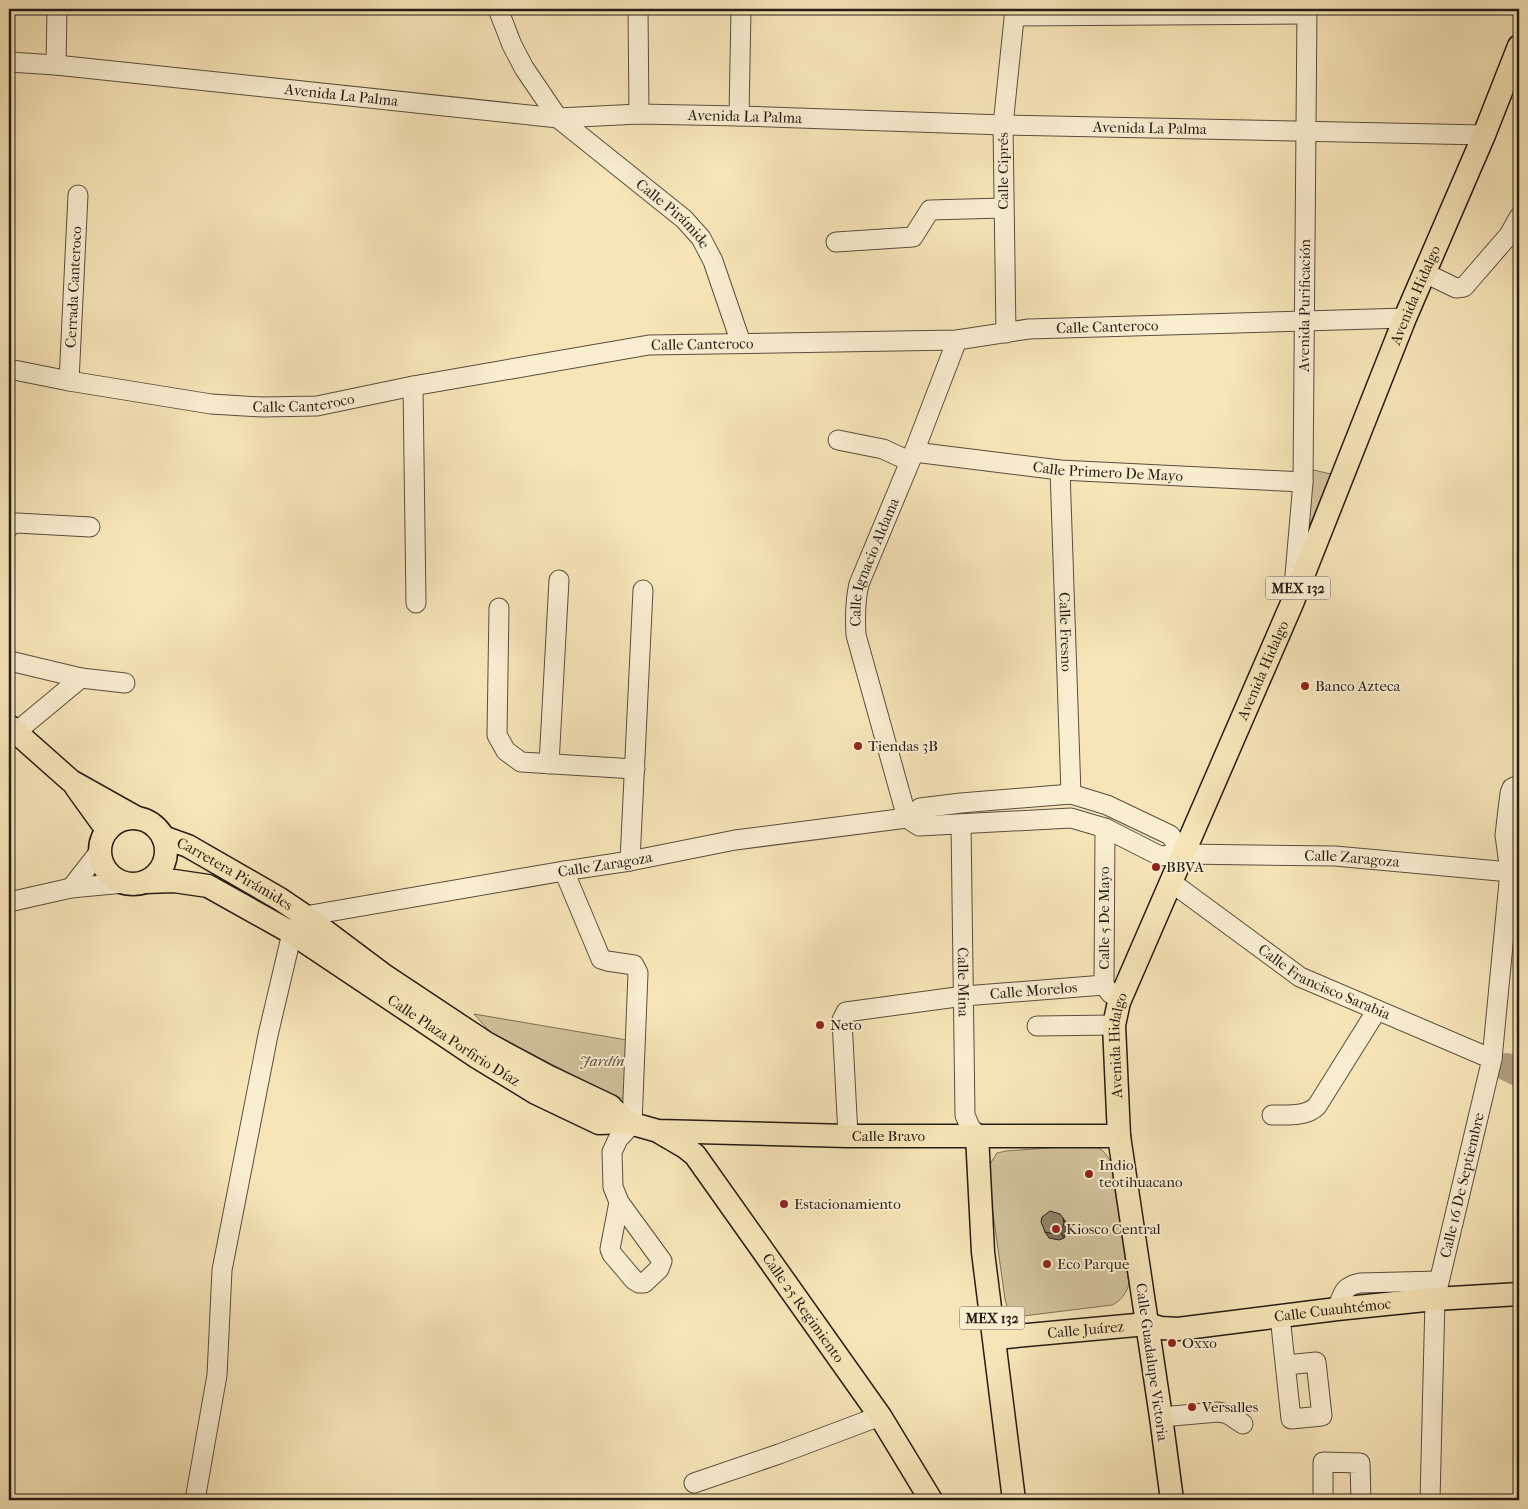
<svg xmlns="http://www.w3.org/2000/svg" width="1528" height="1509" font-family="'IM FELL French Canon',serif">
<style>
.green{fill:#d3c39c;stroke:#7c7058}
.lines{fill:none;stroke-linecap:round;stroke-linejoin:round}
.river{stroke:#b0a180;stroke-width:28}
.minor-casing{stroke:#5a4e3d;stroke-width:21}
.major-casing{stroke:#251c14;stroke-width:25}
.minor{stroke:#faeed1;stroke-width:19}
.major{stroke:#f7e5b8;stroke-width:22}
.wall{fill:#7e725a;stroke:#251c14}
.shaded-wall{fill:#665d4a;stroke:#251c14}
.building{fill:#928569;stroke:#251c14}
.poi-dot{fill:#8f2418;stroke:#faeed1;stroke-width:2}
.labels{text-anchor:middle;dominant-baseline:central;stroke-width:4;stroke-linejoin:round;paint-order:stroke}
.shield{fill:#faeed1;stroke:#655b4d;stroke-width:1}
.shield-label{font-size:14px;font-weight:bold;fill:#251c14}
.street-label{font-size:15px;fill:#251c14;stroke:#faeed1}
.poi-label{font-size:15px;fill:#251c14;stroke:#faeed1;text-anchor:start}
.park-label{font-size:15px;font-style:italic;fill:#594e3d;stroke:#faeed1}
</style>
<rect width="100%" height="100%" fill="#f7e5b8"/>
<filter id="stains"><feTurbulence type="fractalNoise" baseFrequency=".004" numOctaves="4"/><feColorMatrix values="0 0 0 0 .2 0 0 0 0 .09 0 0 0 0 .02 0 0 0 .5 -.17"/></filter>
<radialGradient id="worn" r=".72"><stop offset=".6" stop-color="#630" stop-opacity="0"/><stop offset="1" stop-color="#630" stop-opacity=".3"/></radialGradient>
<path class="green" d="M1309,469L1331,474L1306,534Z
M474,1014L627,1040L626,1100L602,1090L491,1033Z
M1090,1145C1101,1147 1105,1152 1111,1162L1129,1285C1125,1294 1122,1300 1112,1305L1015,1317L1008,1310L1005,1299L988,1178V1167L997,1153L1006,1151Z"/>
<g class="lines">
<path class="river" d="M1507,1067L1519,1073"/>
<defs>
<g id="minor">
<path id="s1" d="M498,9L512,45L524,68L558,118L684,219L701,238L713,261L741,343"/>
<path d="M638,9L639,114"/>
<path d="M1014,16L1307,14"/>
<path id="s2" d="M9,62L56,65L558,118L639,114L739,116L1003,125L1484,135"/>
<path d="M56,65L57,9"/>
<path d="M739,116L741,9"/>
<path d="M836,242L913,237L930,210L1003,208"/>
<path d="M1425,273L1456,288L1464,287L1509,235L1519,217"/>
<path d="M1006,333L1003,125L1015,9"/>
<path id="s3" d="M9,369L69,381L211,404L262,407L317,406L413,386L649,345L957,340L1029,329L1405,318"/>
<path id="s4" d="M69,381L78,195"/>
<path d="M413,386L416,603"/>
<path d="M838,440L883,449L909,461"/>
<path id="s5" d="M914,452L1060,470L1303,482"/>
<path id="s6" d="M1060,470L1071,794"/>
<path d="M9,527L13,524L17,523L90,527"/>
<path id="s7" d="M1294,587L1303,482L1307,9"/>
<path d="M499,608L497,735L506,751L521,762L635,769"/>
<path d="M14,662L81,678"/>
<path d="M16,732L81,678L125,683"/>
<path d="M549,764L559,580"/>
<path id="s8" d="M907,818L919,826L1071,818L1105,828L1160,856L1184,854L1335,856L1510,872L1519,876"/>
<path id="s9" d="M907,818L856,635C855,617 855,601 859,584L914,452L957,340"/>
<path id="s10" d="M961,824L965,1115L970,1127L977,1135"/>
<path d="M1105,828L1104,985L1111,994"/>
<path d="M630,861L643,590"/>
<path d="M564,871L601,959L607,961L634,965L638,973L632,1124L618,1139L612,1152L613,1187L619,1202L610,1249L612,1254L634,1280L639,1283H644L659,1269L662,1261L619,1202"/>
<path id="s11" d="M1171,882L1300,977L1492,1059"/>
<path d="M71,888L100,851"/>
<path d="M9,902L71,888L124,883"/>
<path d="M1037,1026L1114,1025"/>
<path d="M1272,1115C1287,1115 1306,1117 1317,1106L1377,1010"/>
<path id="s12" d="M848,1136L842,1020L846,1012L964,996L1104,985"/>
<path d="M1337,1309C1343,1294 1343,1286 1360,1283L1439,1281"/>
<path d="M1280,1316L1291,1419L1322,1416L1316,1362L1286,1365"/>
<path d="M1161,1417L1218,1412L1228,1414L1243,1424"/>
<path d="M694,1483L779,1454L880,1416"/>
<path id="s13" d="M195,1500L217,1375L222,1270L268,1035L292,933L305,916L564,871L630,861L735,840L907,818L920,808L961,803L1071,794L1107,805L1170,835L1184,854"/>
<path d="M1323,1500V1462L1360,1463L1361,1500"/>
<path id="s14" d="M1430,1500L1435,1299L1492,1059L1510,872L1505,835L1510,793L1512,788L1519,785"/>
</g>
<g id="major">
<path d="M9,726L71,781L137,818"/>
<path d="M76,787L107,830"/>
<circle cx="133" cy="851" r="33"/>
<path id="s15" d="M163,837L188,846L280,899L305,916L385,976L486,1043L547,1076L610,1106L626,1122"/>
<path id="s16" d="M145,882L174,881L208,886L292,933L477,1057L536,1093L599,1123L626,1122L658,1131L848,1136H1119"/>
<path id="s17" d="M661,1133L685,1147L695,1155L880,1416L931,1500"/>
<path d="M977,1135L983,1252L1014,1500"/>
<path id="s18" d="M995,1338L1147,1324L1161,1328L1178,1329L1337,1309L1435,1299L1519,1294"/>
<path id="s19" d="M1172,1500L1161,1417L1119,1136L1114,1025L1119,1002L1293,601L1405,318L1484,135L1519,46"/>
</g>
</defs>
<use href="#minor" class="minor-casing"/>
<use href="#major" class="major-casing"/>
<use href="#minor" class="minor"/>
<use href="#major" class="major"/>
</g>
<path class="wall" d="M1067,1224L1068,1229L1064,1238L1059,1240L1049,1238L1045,1232Z"/>
<path class="shaded-wall" d="M1063,1218L1067,1224L1068,1229L1064,1238L1060,1232Z"/>
<path class="building" d="M1050,1211L1060,1214L1063,1218L1064,1223L1060,1232L1055,1234L1045,1232L1041,1222L1042,1217Z"/>
<g class="poi-dot">
<circle cx="1305" cy="686" r="5"/>
<circle cx="858" cy="746" r="5"/>
<circle cx="1156" cy="867" r="5"/>
<circle cx="820" cy="1025" r="5"/>
<circle cx="1089" cy="1174" r="5"/>
<circle cx="784" cy="1204" r="5"/>
<circle cx="1056" cy="1229" r="5"/>
<circle cx="1047" cy="1264" r="5"/>
<circle cx="1172" cy="1343" r="5"/>
<circle cx="1192" cy="1407" r="5"/>
</g>
<g class="labels">
<g class="shield">
<rect x="1265.5" y="576.5" width="65" height="23" rx="4"/>
<rect x="959.5" y="1306.5" width="65" height="23" rx="4"/>
</g>
<g class="shield-label">
<text x="1298" y="588">MEX 132</text>
<text x="992" y="1318">MEX 132</text>
</g>
<g class="street-label">
<text stroke="none"><textPath href="#s2" startOffset="334">Avenida La Palma</textPath></text>
<text stroke="none"><textPath href="#s2" startOffset="739">Avenida La Palma</textPath></text>
<text stroke="none"><textPath href="#s2" startOffset="1144">Avenida La Palma</textPath></text>
<text transform="translate(1003 171) rotate(-90)">Calle Ciprés</text>
<text stroke="none"><textPath href="#s1" startOffset="275">Calle Pirámide</textPath></text>
<text stroke="none"><textPath href="#s4" startOffset="94">Cerrada Canteroco</textPath></text>
<text stroke="none"><textPath href="#s19" startOffset="1269">Avenida Hidalgo</textPath></text>
<text stroke="none"><textPath href="#s7" startOffset="282">Avenida Purificación</textPath></text>
<text stroke="none"><textPath href="#s3" startOffset="1108">Calle Canteroco</textPath></text>
<text stroke="none"><textPath href="#s3" startOffset="702">Calle Canteroco</textPath></text>
<text stroke="none"><textPath href="#s3" startOffset="298">Calle Canteroco</textPath></text>
<text stroke="none"><textPath href="#s5" startOffset="195">Calle Primero De Mayo</textPath></text>
<text stroke="none"><textPath href="#s9" startOffset="266">Calle Ignacio Aldama</textPath></text>
<text stroke="none"><textPath href="#s6" startOffset="162">Calle Fresno</textPath></text>
<text stroke="none"><textPath href="#s19" startOffset="864">Avenida Hidalgo</textPath></text>
<text stroke="none"><textPath href="#s8" startOffset="456">Calle Zaragoza</textPath></text>
<text stroke="none"><textPath href="#s13" startOffset="902">Calle Zaragoza</textPath></text>
<text stroke="none"><textPath href="#s15" startOffset="81">Carretera Pirámides</textPath></text>
<text transform="translate(1104 918) rotate(-90)">Calle 5 De Mayo</text>
<text stroke="none"><textPath href="#s10" startOffset="158">Calle Mina</textPath></text>
<text stroke="none"><textPath href="#s11" startOffset="184">Calle Francisco Sarabia</textPath></text>
<text stroke="none"><textPath href="#s12" startOffset="314">Calle Morelos</textPath></text>
<text stroke="none"><textPath href="#s16" startOffset="354">Calle Plaza Porfirio Díaz</textPath></text>
<text stroke="none"><textPath href="#s19" startOffset="459">Avenida Hidalgo</textPath></text>
<text stroke="none"><textPath href="#s16" startOffset="812">Calle Bravo</textPath></text>
<text stroke="none"><textPath href="#s14" startOffset="318">Calle 16 De Septiembre</textPath></text>
<text stroke="none"><textPath href="#s17" startOffset="228">Calle 25 Regimiento</textPath></text>
<text stroke="none"><textPath href="#s18" startOffset="340">Calle Cuauhtémoc</textPath></text>
<text stroke="none"><textPath href="#s18" startOffset="91">Calle Juárez</textPath></text>
<text transform="translate(1152 1362) rotate(82)">Calle Guadalupe Victoria</text>
</g>
<g class="poi-label">
<text x="1315" y="686">Banco Azteca</text>
<text x="868" y="746">Tiendas 3B</text>
<text x="1166" y="867">BBVA</text>
<text x="830" y="1025">Neto</text>
<text x="1099" y="1165">Indio<tspan x="1099" dy="17">teotihuacano</tspan></text>
<text x="794" y="1204">Estacionamiento</text>
<text x="1066" y="1229">Kiosco Central</text>
<text x="1057" y="1264">Eco Parque</text>
<text x="1182" y="1343">Oxxo</text>
<text x="1202" y="1407">Versalles</text>
</g>
<g class="park-label">
<text x="602" y="1061">Jardín</text>
</g>
</g>
<rect width="1528" height="1509" fill="none" stroke="#f7e5b8" stroke-width="30"/>
<rect x="10" y="10" width="1508" height="1489" fill="none" stroke="#251c14" stroke-width="2.5"/>
<rect x="15" y="15" width="1498" height="1479" fill="none" stroke="#251c14"/>
<rect width="100%" height="100%" filter="url(#stains)"/>
<rect width="100%" height="100%" fill="url(#worn)"/>
</svg>
